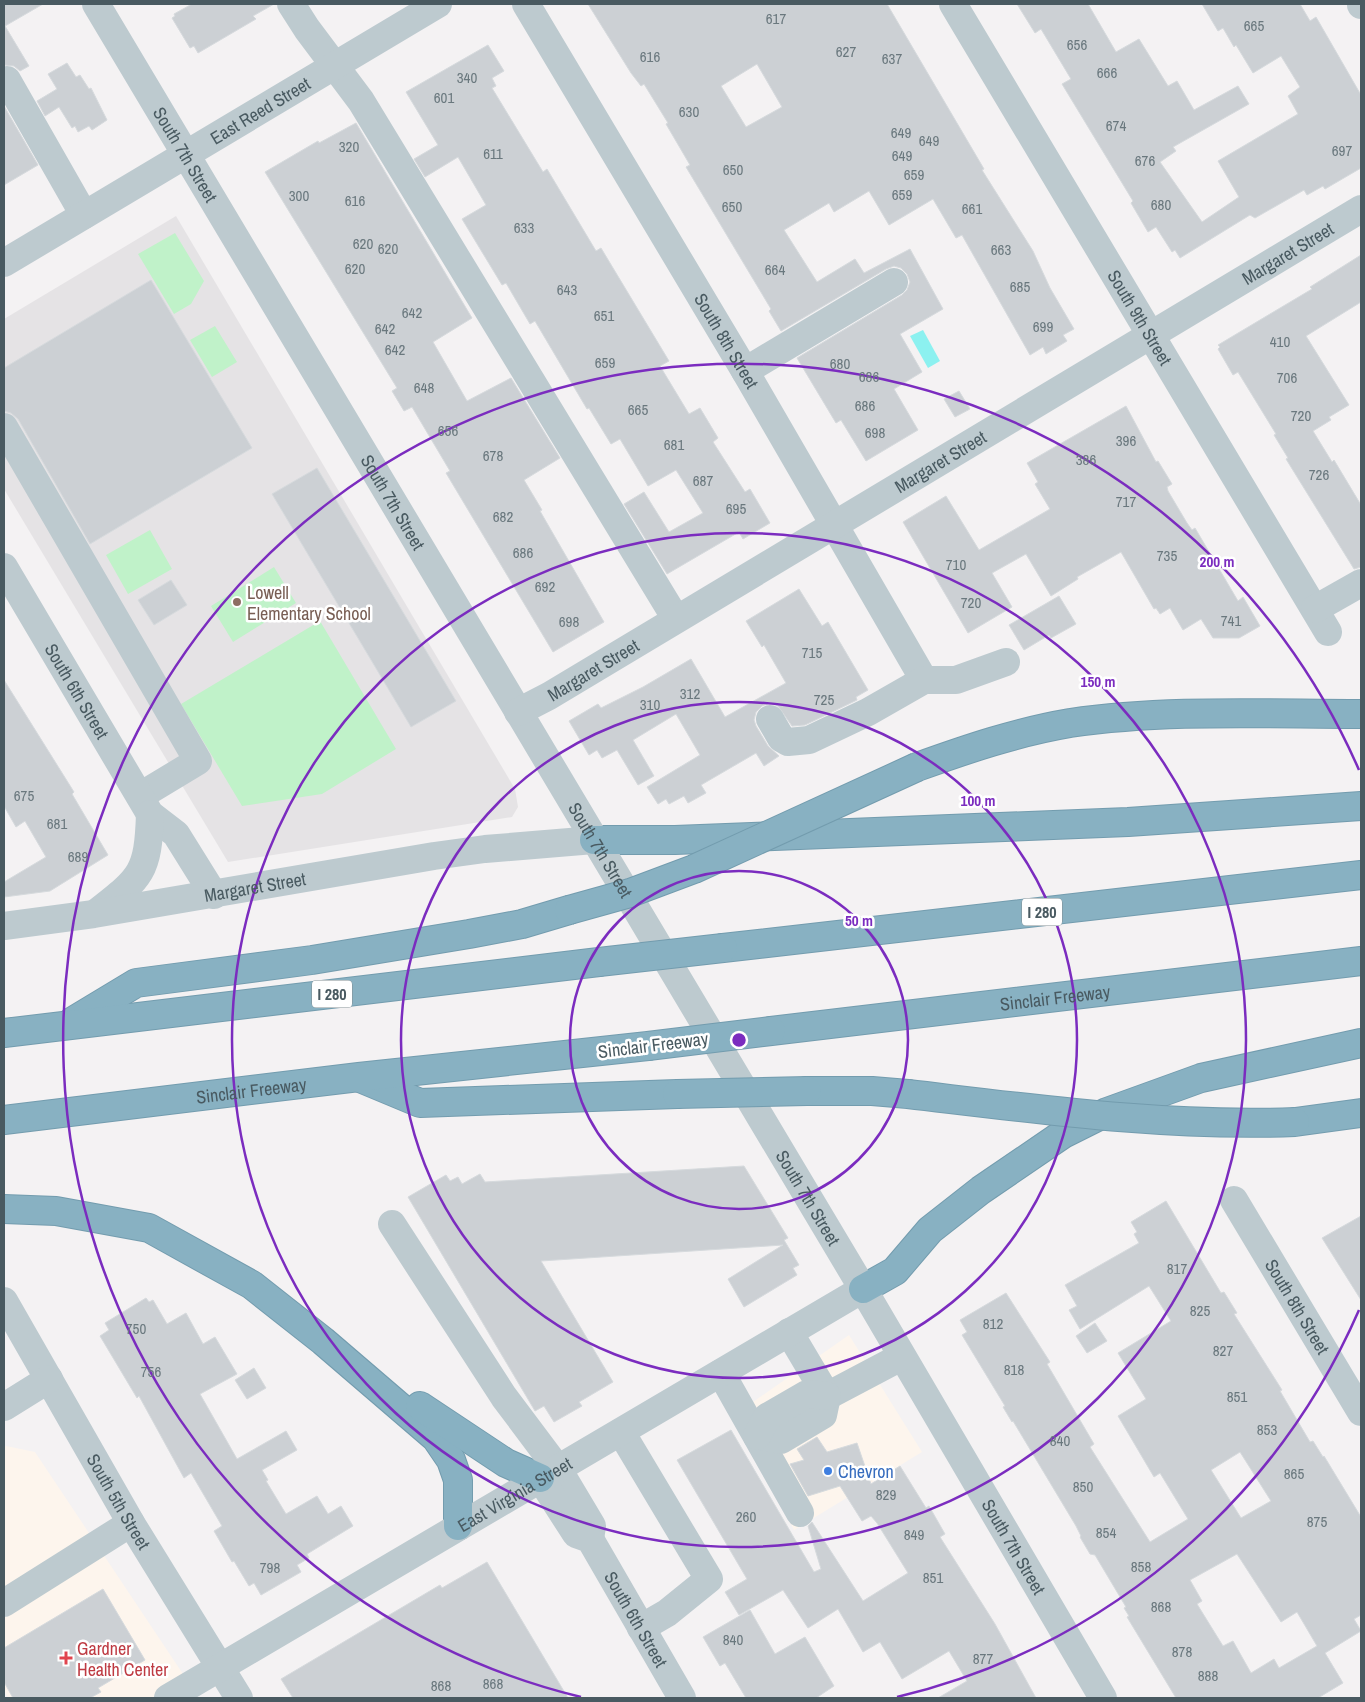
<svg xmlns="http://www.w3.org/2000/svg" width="1365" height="1702" font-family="'Archivo Narrow',sans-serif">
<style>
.commercial{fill:#fdf5ed}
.education{fill:#e5e3e5}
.green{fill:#c0f2c9}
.water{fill:#8cf1f0}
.building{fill:#ccd0d4;stroke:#d6dadd;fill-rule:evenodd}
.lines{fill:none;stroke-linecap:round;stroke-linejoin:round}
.highway-casing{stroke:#739cae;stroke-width:30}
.minor{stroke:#bdcacf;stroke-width:28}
.highway{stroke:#88b1c2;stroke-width:28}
.highway-bridge-casing{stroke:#739cae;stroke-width:30;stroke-linecap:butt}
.highway-bridge{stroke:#88b1c2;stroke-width:28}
.ring{fill:none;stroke:#7b2cbf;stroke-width:2.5}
.education-dot{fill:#8d6e63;stroke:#fff;stroke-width:2}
.shop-dot{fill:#3f7fe0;stroke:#fff;stroke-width:2}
.health-dot{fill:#e0444e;stroke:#fff;stroke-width:2}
.labels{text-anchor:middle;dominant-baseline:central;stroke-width:5;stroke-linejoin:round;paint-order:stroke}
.number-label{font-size:15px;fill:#6a787e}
.shield{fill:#fff;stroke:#808c90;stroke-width:1}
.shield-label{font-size:16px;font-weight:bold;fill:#495a61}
.street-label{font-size:18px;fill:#495a61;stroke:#fff}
.education-label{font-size:18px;fill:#785e54;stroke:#fff;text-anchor:start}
.shop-label{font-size:18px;fill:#366cbe;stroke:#fff;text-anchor:start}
.health-label{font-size:18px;fill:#be3a42;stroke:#fff;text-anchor:start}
.centre{fill:#7b2cbf;stroke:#fff;stroke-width:2.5}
.ring-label{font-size:15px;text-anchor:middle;font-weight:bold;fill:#7b2cbf;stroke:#fff;stroke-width:5;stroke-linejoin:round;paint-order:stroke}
</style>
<rect width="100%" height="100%" fill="#f4f2f3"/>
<path class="commercial" d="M849,1335L922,1452L794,1530L733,1416Z
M6,1446L35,1452L199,1698H8L4,1690V1447Z"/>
<path class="education" d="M176,216L515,789L518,807L512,817L228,862L4,489V319Z"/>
<path class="green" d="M175,233L204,281L191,304L174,314L138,254Z
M215,326L237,362L212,377L190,340Z
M150,530L172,569L128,594L106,555Z
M274,567L296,603L233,642L211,606Z
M320,621L396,749L322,794L242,806L181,704Z"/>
<path class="water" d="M923,330L940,361L928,368L910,336Z"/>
<path class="building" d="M4,4H43L5,26L29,66L20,71L14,66L4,65Z
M192,4H274L253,16L256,19L198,53L194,46L190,48L172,18L175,16L174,14Z
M588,4H887L984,169L982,170L1033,251L1050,288L1074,329L1063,335L1067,341L1046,354L1043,347L1030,355L962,235L956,238L933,199L889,225L869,191L834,212L829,203L784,230L817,282L855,259L864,273L910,249L943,309L900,334L922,372L894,389L918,430L866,461L841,420L836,423L797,358L902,295L907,290L910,282L907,274L901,268L894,266L886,269L781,331L769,311L771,309L686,167L690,165L666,124L668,123L644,84L641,86L631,73ZM757,64L782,107L746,127L721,86Z
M1017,4H1088L1116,52L1139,39L1168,86L1177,81L1194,110L1238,86L1249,104L1173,147L1176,151L1160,162L1202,222L1239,197L1218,161L1298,114L1288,96L1300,87L1281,56L1253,73L1236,45L1234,47L1223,28L1218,31L1202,4H1300L1310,21L1316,17L1361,95V168L1325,189L1323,186L1307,195L1304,190L1255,218L1250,215L1180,258L1175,250L1172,252L1156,227L1148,232L1131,203L1133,201L1062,84L1071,79L1041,29L1035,33Z
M488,45L504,71L492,78L496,86L492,88L543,172L547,169L596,251L601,248L669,361L660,366L689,414L700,408L718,438L713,442L745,492L750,489L770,523L743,539L739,532L667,574L624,504L644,492L669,532L703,513L676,470L648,486L620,439L611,444L589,408L587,409L535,321L530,324L506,283L502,285L462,219L486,205L458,157L425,177L414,159L438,145L406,92Z
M67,63L76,77L80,75L89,89L91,88L107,120L92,130L89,126L78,132L75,126L72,128L59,107L45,116L37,101L57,89L48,74Z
M4,106L38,165L4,185Z
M356,123L472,318L433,342L467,401L511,378L560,458L524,480L542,510L540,511L604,622L553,652L446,473L450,471L412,407L404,411L392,391L397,388L265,172L318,141L319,143Z
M1361,255V302L1306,336L1349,405L1329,417L1331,420L1313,431L1332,462L1334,460L1361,505V567L1354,569L1286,459L1288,458L1274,435L1276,434L1238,372L1233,375L1218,349L1220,347L1218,345L1312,289L1310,287Z
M151,280L252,448L90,544L18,419L11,413L4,411V368Z
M959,391L970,409L955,417L944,399Z
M1126,406L1156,462L1158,461L1172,484L1167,487L1168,491L1187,523L1192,530L1195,528L1238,601L1243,597L1260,626L1239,638H1213L1201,619L1183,630L1170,608L1160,614L1156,608L1154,609L1121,552L1077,577L1078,579L1051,596L1026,554L992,573L1012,607L968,633L903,522L946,496L979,550L1050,509L1035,484L1038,482L1027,463Z
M317,468L456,701L411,727L272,494Z
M171,580L187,605L154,625L138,600Z
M799,589L822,626L828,622L868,690L856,697L857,700L805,725L792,726L778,706L770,703L762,706L756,712L754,720L756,726L768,746L779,756L764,766L756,753L701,785L706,793L688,803L684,796L669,804L666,799L658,804L647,787L700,755L676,714L633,740L654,776L638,785L617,750L602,758L597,750L589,755L569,721L598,704L601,708L643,687L691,659L725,717L786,683L764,645L762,647L746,621Z
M1059,596L1076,624L1051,638L1049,635L1024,650L1009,625Z
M4,680L74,792L72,794L108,855L50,891L4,897V882L46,857L25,821L16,827L4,806Z
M744,1166L788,1238L784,1240L799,1265L793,1268L797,1275L744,1307L728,1279L783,1245L541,1261L613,1382L579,1402L582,1406L554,1422L544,1406L535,1411L408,1197L446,1175L450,1181L458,1177L462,1184L480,1174L485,1182Z
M1166,1201L1221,1293L1224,1292L1237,1313L1234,1314L1282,1390L1280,1391L1310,1442L1313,1441L1323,1457L1324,1456L1361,1517V1615L1354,1619L1361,1631L1325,1653L1343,1683L1318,1698H1176L1127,1617L1129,1616L1124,1608L1126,1607L1095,1555L1090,1554L1080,1537L1081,1536L1076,1526L1013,1421L1012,1422L1003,1407L1005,1406L962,1335L967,1332L960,1320L1006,1293L1050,1362L1047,1364L1094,1444L1090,1447L1150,1542L1188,1519L1160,1473L1154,1477L1118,1416L1146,1399L1118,1353L1171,1321L1149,1286L1080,1329L1069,1310L1077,1306L1065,1285L1139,1243L1134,1234L1137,1232L1131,1222ZM1240,1452L1271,1501L1241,1518L1211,1470ZM1237,1554L1281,1622L1297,1612L1317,1646L1279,1668L1274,1659L1251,1673L1233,1641L1223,1646L1197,1604L1202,1601L1190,1580Z
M1361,1216V1300L1322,1238Z
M146,1298L149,1302L153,1300L167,1324L186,1313L203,1344L215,1337L237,1374L200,1394L237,1459L286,1431L297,1450L262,1470L268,1480L266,1481L286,1514L317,1496L328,1514L341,1506L353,1526L307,1554L309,1558L297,1565L301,1572L261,1595L254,1583L249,1586L234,1561L232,1562L214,1531L222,1526L191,1473L184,1478L139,1396L137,1398L100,1336L109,1330L105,1323Z
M1095,1323L1107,1341L1087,1353L1076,1336Z
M254,1368L266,1388L247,1399L235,1380Z
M731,1430L814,1572L821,1569L808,1526L812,1522L863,1601L908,1573L877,1523L871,1516L862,1521L840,1486L808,1496L790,1464L804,1460L797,1449L817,1437L827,1452L857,1443L871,1484L900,1466L926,1508L929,1506L945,1534L940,1537L995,1624L1036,1698H938L967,1681L949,1651L902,1679L880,1642L863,1652L838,1609L808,1628L783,1590L739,1615L725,1592L747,1579L677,1460Z
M487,1562L568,1698H293L281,1679L440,1585L442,1588Z
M103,1589L145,1660L98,1688L101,1692L90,1698H13L4,1682V1648Z
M750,1610L775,1654L805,1637L834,1686L816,1698H746L725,1663L720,1666L703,1637Z"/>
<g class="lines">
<defs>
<g id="highway">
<path d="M917,767C967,749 1017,732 1070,723C1166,709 1264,714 1361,714"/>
<path d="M594,840H675L1128,822L1361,806"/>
<path d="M723,948L1361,875"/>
<path d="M73,1021L136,983L312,960L469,934L522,924L569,910"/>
<path id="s12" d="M771,1031L1361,961"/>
<path d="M4,1033L599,962"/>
<path d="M360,1078L420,1103L677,1094"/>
<path d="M807,1091H872L908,1094"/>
<path id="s13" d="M4,1120L359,1077L648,1046"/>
<path d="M1295,1122L1361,1113"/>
<path d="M4,1209L56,1211L149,1228L252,1285L323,1341L436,1438L451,1460L458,1480V1526"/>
<path d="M863,1289L895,1271L930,1230L981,1190L1063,1134L1107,1112L1201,1078L1361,1043"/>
<path d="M420,1406L506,1463L540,1478"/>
</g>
</defs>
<use href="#highway" class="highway-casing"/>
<g class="minor">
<path id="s1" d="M96,4L863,1289L1103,1698"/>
<path d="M291,4L307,29L361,101L676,619"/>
<path id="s2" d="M526,4L745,371L924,680"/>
<path id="s3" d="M953,4L1328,632"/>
<path d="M1361,4V5"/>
<path d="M7,80L84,215"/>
<path id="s4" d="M4,263L438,4"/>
<path d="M745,371L894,282"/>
<path d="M4,427L198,761L140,796"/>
<path id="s5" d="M4,567L150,814L176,834L214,895"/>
<path d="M1315,609L1361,583"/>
<path id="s6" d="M518,712L549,696L1361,209"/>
<path d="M770,719L781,738L788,742L809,740L868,712L924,680H956L1006,662"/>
<path d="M97,912C142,877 148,872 150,814"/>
<path id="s7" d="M4,926L94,914L434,856L485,849L594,840"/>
<path id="s8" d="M1234,1200L1361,1412"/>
<path d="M392,1224L504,1397L558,1469L592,1526L590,1539"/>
<path id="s9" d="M4,1301L131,1523L239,1698"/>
<path d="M721,1373L800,1513"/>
<path d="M812,1404L901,1357"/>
<path d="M4,1407L49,1379"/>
<path d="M621,1432L709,1579L667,1613L641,1628"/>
<path d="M757,1436L781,1440L823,1415L827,1396L789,1332"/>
<path d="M757,1436L767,1417L807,1394L827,1396"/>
<path id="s10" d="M540,1478L576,1534L590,1539L682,1698"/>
<path d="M4,1603L131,1523"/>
<path id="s11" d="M168,1698L863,1289"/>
</g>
<use href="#highway" class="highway"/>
<defs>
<path id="highway-bridge" d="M569,910L630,893L694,869L917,767
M599,962L723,948
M648,1046L771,1031
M677,1094L807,1091
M908,1094C1036,1109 1165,1127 1295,1122"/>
</defs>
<use href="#highway-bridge" class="highway-bridge-casing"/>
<use href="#highway-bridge" class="highway-bridge"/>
</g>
<g class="ring">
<circle cx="739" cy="1040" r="169"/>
<circle cx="739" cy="1040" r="338"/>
<circle cx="739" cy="1040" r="507"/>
<path d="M1359 1310A676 676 0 0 1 897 1697M581 1697A676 676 0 1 1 1359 770"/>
</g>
<circle class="education-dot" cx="237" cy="602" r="5"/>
<circle class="shop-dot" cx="828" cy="1471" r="5"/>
<path class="health-dot" d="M63.5 1650.5h5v5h5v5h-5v5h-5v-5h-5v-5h5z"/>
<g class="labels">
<g class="number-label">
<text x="776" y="18">617</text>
<text x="1254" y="25">665</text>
<text x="1077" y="44">656</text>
<text x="846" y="51">627</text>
<text x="650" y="56">616</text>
<text x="892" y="58">637</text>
<text x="1107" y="72">666</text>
<text x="467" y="77">340</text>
<text x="444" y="97">601</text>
<text x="689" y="111">630</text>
<text x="1116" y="125">674</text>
<text x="901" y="132">649</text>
<text x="929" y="140">649</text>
<text x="349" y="146">320</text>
<text x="1342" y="150">697</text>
<text x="493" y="153">611</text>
<text x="902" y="155">649</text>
<text x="1145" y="160">676</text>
<text x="733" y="169">650</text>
<text x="914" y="174">659</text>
<text x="902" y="194">659</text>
<text x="299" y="195">300</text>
<text x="355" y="200">616</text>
<text x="1161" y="204">680</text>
<text x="732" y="206">650</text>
<text x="972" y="208">661</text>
<text x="524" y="227">633</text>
<text x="363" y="243">620</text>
<text x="388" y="248">620</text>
<text x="1001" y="249">663</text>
<text x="355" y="268">620</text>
<text x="775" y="269">664</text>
<text x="1020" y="286">685</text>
<text x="567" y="289">643</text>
<text x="412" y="312">642</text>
<text x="604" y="315">651</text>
<text x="1043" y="326">699</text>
<text x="385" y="328">642</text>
<text x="1280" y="341">410</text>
<text x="395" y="349">642</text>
<text x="605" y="362">659</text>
<text x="840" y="363">680</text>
<text x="869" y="376">686</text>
<text x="1287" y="377">706</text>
<text x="424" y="387">648</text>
<text x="865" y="405">686</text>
<text x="638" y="409">665</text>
<text x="1301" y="415">720</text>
<text x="448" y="430">656</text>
<text x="875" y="432">698</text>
<text x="1126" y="440">396</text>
<text x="674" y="444">681</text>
<text x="493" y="455">678</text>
<text x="1086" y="459">386</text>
<text x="1319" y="474">726</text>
<text x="703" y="480">687</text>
<text x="1126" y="501">717</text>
<text x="736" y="508">695</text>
<text x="503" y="516">682</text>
<text x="523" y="552">686</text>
<text x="1167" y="555">735</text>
<text x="956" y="564">710</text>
<text x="545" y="586">692</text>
<text x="971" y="602">720</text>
<text x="1231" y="620">741</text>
<text x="569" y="621">698</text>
<text x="812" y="652">715</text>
<text x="690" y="693">312</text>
<text x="824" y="699">725</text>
<text x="650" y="704">310</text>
<text x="24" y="795">675</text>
<text x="57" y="823">681</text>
<text x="78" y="856">689</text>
<text x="1177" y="1268">817</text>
<text x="1200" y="1310">825</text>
<text x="993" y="1323">812</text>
<text x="136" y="1328">750</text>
<text x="1223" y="1350">827</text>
<text x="1014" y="1369">818</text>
<text x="151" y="1371">756</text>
<text x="1237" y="1396">851</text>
<text x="1267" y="1429">853</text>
<text x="1060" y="1440">840</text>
<text x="1294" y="1473">865</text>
<text x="1083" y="1486">850</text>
<text x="886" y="1494">829</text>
<text x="746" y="1516">260</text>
<text x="1317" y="1521">875</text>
<text x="1106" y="1532">854</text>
<text x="914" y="1534">849</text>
<text x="1141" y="1566">858</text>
<text x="270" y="1567">798</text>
<text x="933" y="1577">851</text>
<text x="1161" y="1606">868</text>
<text x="733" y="1639">840</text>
<text x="1182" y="1651">878</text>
<text x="983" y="1658">877</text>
<text x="1208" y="1675">888</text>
<text x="493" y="1683">868</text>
<text x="441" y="1685">868</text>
</g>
<g class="shield">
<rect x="1022" y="898.5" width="40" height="27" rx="4"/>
<rect x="312" y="980.5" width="40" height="27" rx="4"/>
</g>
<g class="shield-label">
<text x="1042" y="912">I 280</text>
<text x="332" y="994">I 280</text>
</g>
<g class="street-label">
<text stroke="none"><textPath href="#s4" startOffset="298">East Reed Street</textPath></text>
<text stroke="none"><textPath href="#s1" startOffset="175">South 7th Street</textPath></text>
<text stroke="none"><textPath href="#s6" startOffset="896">Margaret Street</textPath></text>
<text stroke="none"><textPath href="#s3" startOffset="365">South 9th Street</textPath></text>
<text stroke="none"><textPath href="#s2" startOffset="392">South 8th Street</textPath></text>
<text stroke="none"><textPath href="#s6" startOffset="491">Margaret Street</textPath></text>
<text stroke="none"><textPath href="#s1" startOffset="580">South 7th Street</textPath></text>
<text stroke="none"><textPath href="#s6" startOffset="86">Margaret Street</textPath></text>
<text stroke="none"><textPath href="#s5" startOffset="144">South 6th Street</textPath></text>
<text stroke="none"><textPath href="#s1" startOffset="985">South 7th Street</textPath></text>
<text stroke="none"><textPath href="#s7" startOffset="254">Margaret Street</textPath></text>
<text stroke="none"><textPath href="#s12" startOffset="286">Sinclair Freeway</textPath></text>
<text transform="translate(653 1045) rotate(-7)">Sinclair Freeway</text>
<text stroke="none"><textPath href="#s13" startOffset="249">Sinclair Freeway</textPath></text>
<text stroke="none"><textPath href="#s1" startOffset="1390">South 7th Street</textPath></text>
<text stroke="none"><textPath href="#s8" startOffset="124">South 8th Street</textPath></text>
<text stroke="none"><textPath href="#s11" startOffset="402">East Virginia Street</textPath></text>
<text stroke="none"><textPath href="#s9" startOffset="231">South 5th Street</textPath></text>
<text stroke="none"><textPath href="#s1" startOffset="1795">South 7th Street</textPath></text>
<text stroke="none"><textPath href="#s10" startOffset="174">South 6th Street</textPath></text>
</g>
<g class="education-label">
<text x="247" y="592">Lowell<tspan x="247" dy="21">Elementary School</tspan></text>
</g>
<g class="shop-label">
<text x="838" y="1471">Chevron</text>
</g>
<g class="health-label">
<text x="77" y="1648">Gardner<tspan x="77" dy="21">Health Center</tspan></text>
</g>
</g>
<circle cx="739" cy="1040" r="8" class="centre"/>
<g class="ring-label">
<text x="1217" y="567">200 m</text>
<text x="1098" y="687">150 m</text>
<text x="978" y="806">100 m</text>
<text x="859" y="926">50 m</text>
</g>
<rect width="1365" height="1702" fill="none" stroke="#495a61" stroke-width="10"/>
</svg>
